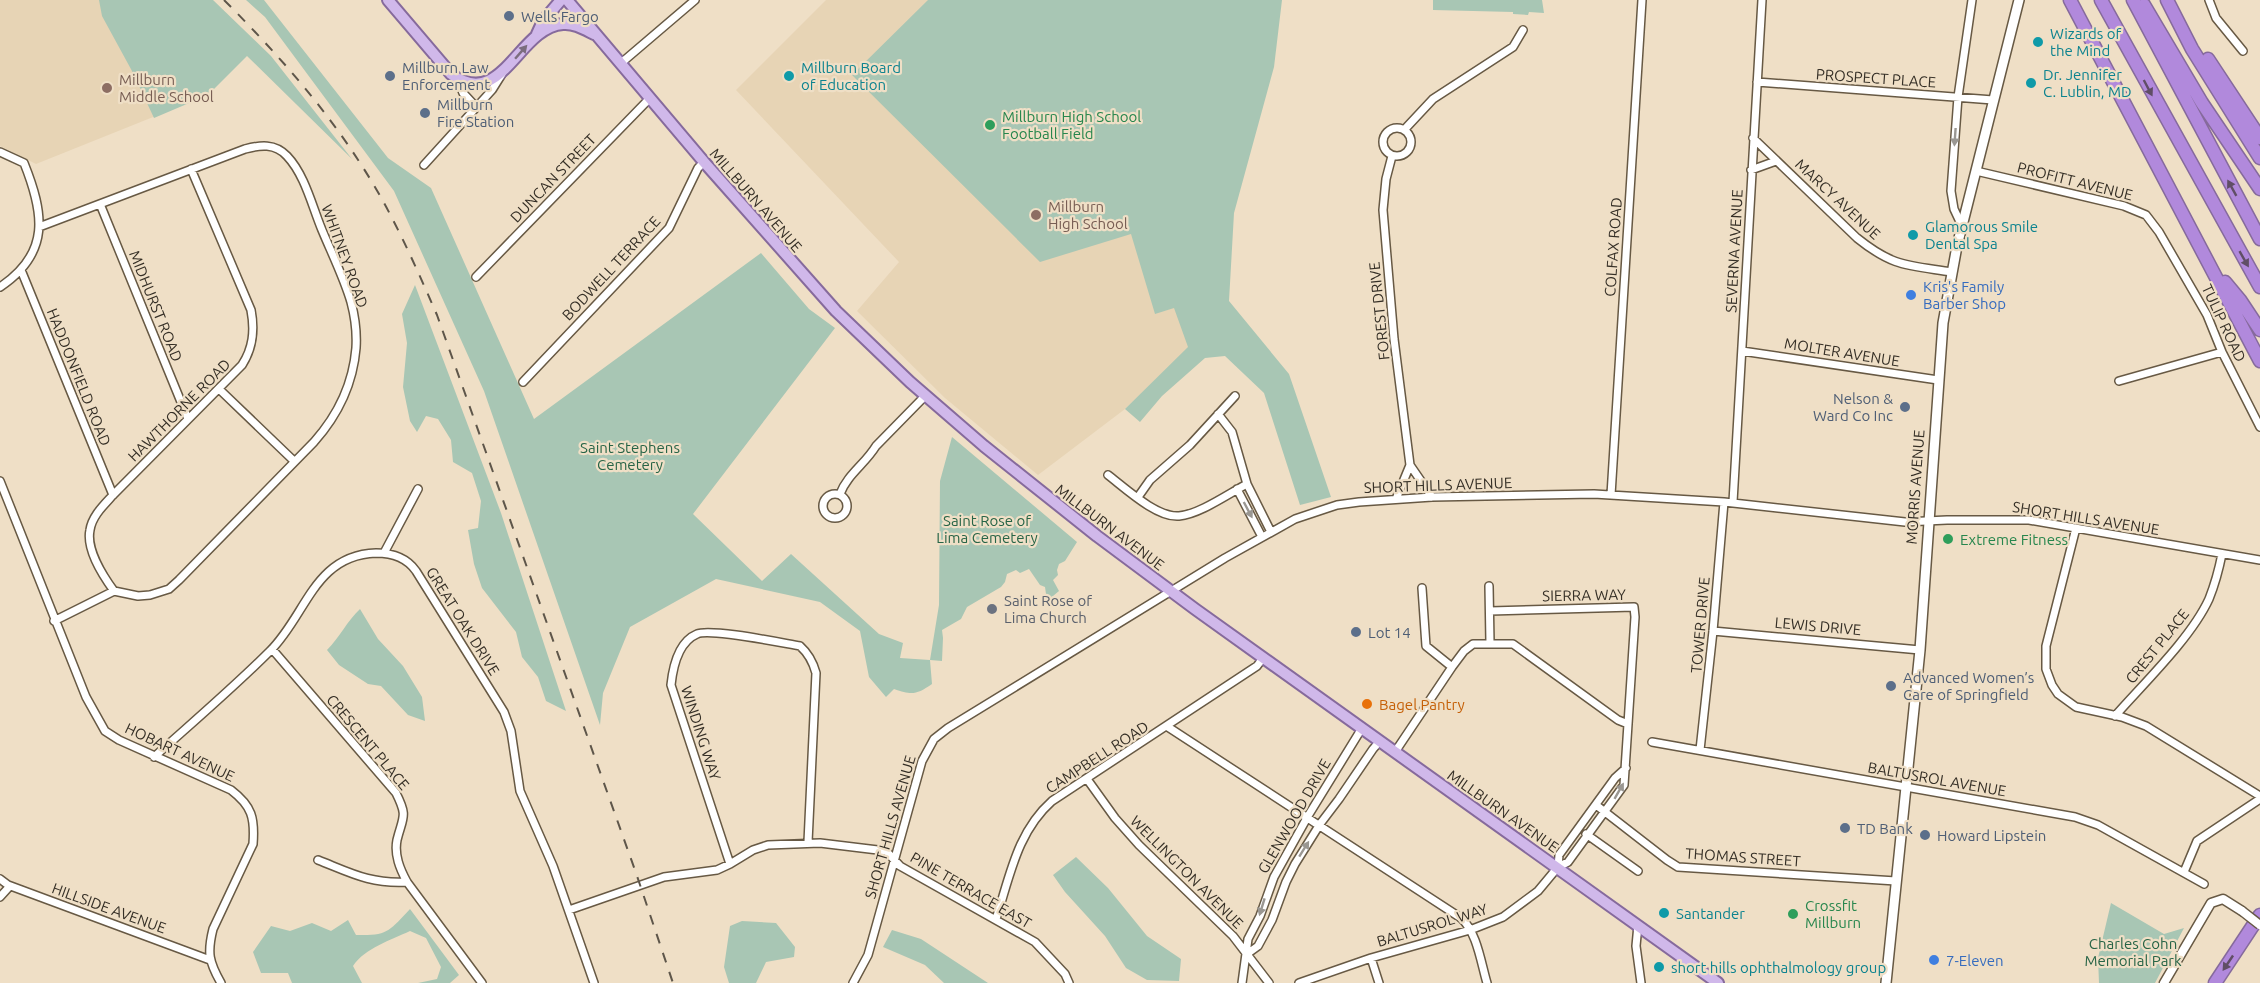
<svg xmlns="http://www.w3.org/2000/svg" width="2260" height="983" font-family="Ubuntu,sans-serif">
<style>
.built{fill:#e7d4b5}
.green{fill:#a8c6b4}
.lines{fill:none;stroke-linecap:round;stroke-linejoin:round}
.minor-casing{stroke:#675944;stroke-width:10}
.tertiary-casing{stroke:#675944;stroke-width:11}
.secondary-casing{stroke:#675944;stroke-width:12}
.primary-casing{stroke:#866a9c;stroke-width:14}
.motorway-casing{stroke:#866a9c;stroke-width:15}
.minor{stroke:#fff;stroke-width:7}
.tertiary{stroke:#fff;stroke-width:8}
.secondary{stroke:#fff;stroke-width:9}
.primary{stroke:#d0b8ea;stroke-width:10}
.motorway{stroke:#b189dc;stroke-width:12}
.rail{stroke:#5e564a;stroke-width:2;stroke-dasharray:10 10;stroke-linecap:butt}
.tertiary-bridge-casing{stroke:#675944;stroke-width:11;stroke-linecap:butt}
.tertiary-bridge{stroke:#fff;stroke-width:8}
.oneway{fill:#7b6d7e}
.oneway2{fill:#604e66}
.oneway3{fill:#9a9792}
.service-dot{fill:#5c6f8a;stroke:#efdfc6;stroke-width:2}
.culture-dot{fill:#0f9aa8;stroke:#efdfc6;stroke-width:2}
.education-dot{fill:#8d6e63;stroke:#efdfc6;stroke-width:2}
.leisure-dot{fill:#2e9e5b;stroke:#efdfc6;stroke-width:2}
.shop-dot{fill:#3f7fe0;stroke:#efdfc6;stroke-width:2}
.worship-dot{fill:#6b7280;stroke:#efdfc6;stroke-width:2}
.food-dot{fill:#e8710a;stroke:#efdfc6;stroke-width:2}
.labels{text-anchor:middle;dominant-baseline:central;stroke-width:4.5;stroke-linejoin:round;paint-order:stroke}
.service-label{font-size:15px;fill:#4e5e75;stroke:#efdfc6;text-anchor:start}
.culture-label{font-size:15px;fill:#0d838f;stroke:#efdfc6;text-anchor:start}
.street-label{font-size:15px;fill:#352f26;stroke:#efdfc6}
.education-label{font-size:15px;fill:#785e54;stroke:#efdfc6;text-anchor:start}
.leisure-label{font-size:15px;fill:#27864d;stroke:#efdfc6;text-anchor:start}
.shop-label{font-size:15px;fill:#366cbe;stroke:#efdfc6;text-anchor:start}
.park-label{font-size:15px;fill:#276446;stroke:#efdfc6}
.worship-label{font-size:15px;fill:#5b616d;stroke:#efdfc6;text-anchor:start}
.food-label{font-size:15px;fill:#c56008;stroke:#efdfc6;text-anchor:start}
</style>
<rect width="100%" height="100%" fill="#efdfc6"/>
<path class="built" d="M0,0H156L208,95L36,164L0,146Z
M826,0H1259L1189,348L1125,409L1038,475L945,398L857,311L899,262L736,90Z"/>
<path class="green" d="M99,0H213L271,56L352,159L247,56L208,95L154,118L132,71L102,16Z
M246,0H264L388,158L431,188L534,419L761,253L809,309L835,328L693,514L762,581L791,554L879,634L903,643L900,658L930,660L939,605L940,481L952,437L1077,542L1065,561L1059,564L1057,570L1058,575L1053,580L1059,591L1047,601L1045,587L1040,585L1029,569L1020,573L1016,570L1007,574L1005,582L1001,587L967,607L961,619L942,630L943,638L942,661L930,660L932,684C916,695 912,695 894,689L886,697L869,677L860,631L820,602L716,579L630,627L603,693L600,725L484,391L394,191L265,17Z
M928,0H1282L1274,67L1234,213L1229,301L1289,374L1331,497L1300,505L1264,393L1225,356L1205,358L1162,396L1140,422L1125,409L1188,347L1174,308L1155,314L1131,234L1040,262L852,75Z
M1433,0H1542L1544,13L1529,12L1528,15L1513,14V12L1433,10Z
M415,285L501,513L566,711L546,701L538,677L522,657L516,632L482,588L474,564L468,530L478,528L481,501L472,473L453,462L451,440L438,419L426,416L417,432L410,421L403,387L407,343L402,314Z
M360,609L378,639L403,666L422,697L425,721L408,715L381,686L368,684L339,665L327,650C340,637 347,621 360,609Z
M1076,857L1108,888L1147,936L1181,959L1179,981L1147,980L1126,968L1105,936L1065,892L1053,875Z
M2111,903L2164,934L2184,928L2155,983H2099L2098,958Z
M410,909L459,975L450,983H418L437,979L441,967L426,938L410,931C391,940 365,948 353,966L362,983H292L288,973H261L253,952L271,926L290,931L312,923L331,931L348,920L356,935C388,936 389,931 410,909Z
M742,921L776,923L795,947L794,957L766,962L756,983H729L724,967L730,926Z
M892,930L921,939L988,983H944L925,965L883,947Z"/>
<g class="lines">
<defs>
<path id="minor" d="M2209,0L2216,18L2243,51
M620,64L695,0
M457,78L463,93L476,107
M1757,82L1993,100
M1383 142a14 14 0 1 1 28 0a14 14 0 1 1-28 0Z
M1404,130L1433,99L1513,47L1523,30
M1753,138L1857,238C1893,267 1907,265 1952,272
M0,152L24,163C44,213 51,253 0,287
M1392,156L1386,179L1383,210L1394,339L1410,465L1396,499
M424,165L492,90L502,74
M1751,170L1776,161
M1976,171L2124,206L2146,215L2159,232L2207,315L2222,352L2260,427
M100,204L188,419
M1962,226L1954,209L1951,191L1958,97L1972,0
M39,227L245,149C260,145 275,143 287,156C305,175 312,206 322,230C332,254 344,278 351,302C355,317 357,332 356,348C353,384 338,415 314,442L179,580L169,589L150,595L138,596L114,591L54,621
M21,270L113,495
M476,277L650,98
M1742,351L1938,380
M2119,381L2222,352
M523,382L669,228L698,168L704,162
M219,389L294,461
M1218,414L1232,432L1247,484L1271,532
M1410,465L1432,497
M1108,475C1125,488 1157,518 1179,516C1200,514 1228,494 1247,484
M0,481L86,697L105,731L119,740L231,790C252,806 255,818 253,844L213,929C207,953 209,962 221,983
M1237,489L1262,537
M823 506a12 12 0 1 1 24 0a12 12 0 1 1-24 0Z
M840,494C847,475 865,464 876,446L925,396
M1611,495L1642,0
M1138,497L1150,480L1190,445L1235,396
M1733,502L1762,0
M2076,528L2046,646V669L2052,685L2058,694L2076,707L2122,717L2146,726L2260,796
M384,553L418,489
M1489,586L1490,643
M1422,588L1426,646L1452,667
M114,591C103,576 86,549 90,530C92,516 104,505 113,495L242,365C253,348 255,331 251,310L191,169
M1490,611L1634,607L1635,617L1628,724
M1713,631L1920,650
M272,649L396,793C408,817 403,816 397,840C394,855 400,869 407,882L482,983
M2115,716C2144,683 2191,638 2209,599C2215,584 2219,569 2222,554
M1168,727L1461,918C1477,932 1481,963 1487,983
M1652,742L2075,817L2098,825L2204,884
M1700,750L1713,631L1724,502
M154,757C193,722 233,688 270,651C306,616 314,555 376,553C392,553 407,558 416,571L504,712L511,731L520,791L553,866L594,983
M1087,779L1115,818L1139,845L1233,936L1269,983
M1596,805L1667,860L1678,867L1896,881
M1586,834L1638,871
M318,860C351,873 370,884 407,882
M730,864L671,685C673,666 678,642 697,634C710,628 782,643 800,646C809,654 813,662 816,673L808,842
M1558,867L1559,855L1615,778L1626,768
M2184,872L2197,841L2260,799
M0,879L8,885L210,960
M0,897L10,886
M569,910L664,877L717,870L730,864L753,850L768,845L820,843L886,851L900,866L1035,942L1065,974L1069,983
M996,919C1010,876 1017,832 1052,801L1257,666L1263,658
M1638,925L1636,946L1641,983
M1247,954L1258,946L1272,920L1286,882L1295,864L1320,824L1339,799L1373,749L1380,741
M1371,958L1379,983
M853,983L868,955L922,761L934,739L948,728L1225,558L1295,519L1337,505L1359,502L1432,497L1594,494L1724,502L1905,522L1947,520H2029L2260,560
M1242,983L1248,939L1260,916L1274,877L1308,816L1362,728
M1299,983L1371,958L1470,930L1503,917L1538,891L1558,867L1568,862L1624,785L1628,724L1618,720L1513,644H1473L1464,651L1452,667L1395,752"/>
<path id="tertiary" d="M2164,983L2211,903L2223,899L2242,911"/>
<path id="secondary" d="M1886,983L1920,650L1943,323L1957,246L2019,0"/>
<path id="primary" d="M388,0L451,74C502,112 518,27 563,24C574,23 584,29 594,34
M567,0L704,162L836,311L910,382L984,446L1097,536L1195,609L1718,983
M537,34L543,21L561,0"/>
<path id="motorway" d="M2070,0L2260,361
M2101,0L2260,287
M2133,0L2260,239
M2167,0L2192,49L2260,158
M2144,5L2202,103L2260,189
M2208,59L2260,138
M2225,282L2240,300L2260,330
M2215,983L2260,915"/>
</defs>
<use href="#minor" class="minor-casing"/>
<use href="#tertiary" class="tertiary-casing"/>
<use href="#secondary" class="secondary-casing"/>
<use href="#primary" class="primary-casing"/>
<use href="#motorway" class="motorway-casing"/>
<use href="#minor" class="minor"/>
<use href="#tertiary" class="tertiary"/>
<use href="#secondary" class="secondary"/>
<use href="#primary" class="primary"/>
<use href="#motorway" class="motorway"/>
<path class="rail" d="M224,0C289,65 351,137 393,220C409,251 423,283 437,315L636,873L673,983"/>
<defs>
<path id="tertiary-bridge" d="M2242,911L2260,925"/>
</defs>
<use href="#tertiary-bridge" class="tertiary-bridge-casing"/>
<use href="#tertiary-bridge" class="tertiary-bridge"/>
</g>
<defs><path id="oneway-solid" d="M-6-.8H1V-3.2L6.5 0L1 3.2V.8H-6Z" transform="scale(1.5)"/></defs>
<use class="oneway" href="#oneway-solid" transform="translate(521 52) rotate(-49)"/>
<g class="oneway2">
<use href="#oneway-solid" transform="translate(2148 88) rotate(62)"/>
<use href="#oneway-solid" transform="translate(2232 188) rotate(-119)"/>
<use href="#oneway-solid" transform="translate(2244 259) rotate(60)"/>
<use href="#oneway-solid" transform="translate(2228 963) rotate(124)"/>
</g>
<g class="oneway3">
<use href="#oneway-solid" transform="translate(1955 137) rotate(94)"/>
<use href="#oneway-solid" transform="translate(1248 510) rotate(62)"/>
<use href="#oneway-solid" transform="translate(1619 791) rotate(-60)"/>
<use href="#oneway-solid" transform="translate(1304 849) rotate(-58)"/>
<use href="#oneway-solid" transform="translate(1262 907) rotate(107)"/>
</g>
<g class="service-dot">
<circle cx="509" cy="16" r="6"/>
<circle cx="390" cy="76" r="6"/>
<circle cx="425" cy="113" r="6"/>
<circle cx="1905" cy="407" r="6"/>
<circle cx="1356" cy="632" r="6"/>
<circle cx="1891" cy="686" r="6"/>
<circle cx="1845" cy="828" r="6"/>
<circle cx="1925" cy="835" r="6"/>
</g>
<g class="culture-dot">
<circle cx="2038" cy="42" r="6"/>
<circle cx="789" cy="76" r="6"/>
<circle cx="2031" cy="83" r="6"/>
<circle cx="1913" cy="235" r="6"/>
<circle cx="1664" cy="913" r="6"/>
<circle cx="1659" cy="967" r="6"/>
</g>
<g class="education-dot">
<circle cx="107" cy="88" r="6"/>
<circle cx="1036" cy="215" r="6"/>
</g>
<g class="leisure-dot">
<circle cx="990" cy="125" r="6"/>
<circle cx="1948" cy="539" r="6"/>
<circle cx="1793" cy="914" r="6"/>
</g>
<g class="shop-dot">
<circle cx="1911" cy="295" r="6"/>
<circle cx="1934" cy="960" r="6"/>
</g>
<circle class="worship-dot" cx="992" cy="609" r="6"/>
<circle class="food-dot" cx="1367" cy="704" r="6"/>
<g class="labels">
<g class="service-label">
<text x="521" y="16">Wells Fargo</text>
<text x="402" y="67">Millburn Law<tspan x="402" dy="17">Enforcement</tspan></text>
<text x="437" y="104">Millburn<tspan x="437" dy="17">Fire Station</tspan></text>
<text x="1893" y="398" text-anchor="end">Nelson &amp;<tspan x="1893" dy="17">Ward Co Inc</tspan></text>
<text x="1368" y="632">Lot 14</text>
<text x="1903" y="677">Advanced Women’s<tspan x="1903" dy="17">Care of Springfield</tspan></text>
<text x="1857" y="828">TD Bank</text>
<text x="1937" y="835">Howard Lipstein</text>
</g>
<g class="culture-label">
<text x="2050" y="33">Wizards of<tspan x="2050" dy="17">the Mind</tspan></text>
<text x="801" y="67">Millburn Board<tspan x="801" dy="17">of Education</tspan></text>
<text x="2043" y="74">Dr. Jennifer<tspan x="2043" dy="17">C. Lublin, MD</tspan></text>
<text x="1925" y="226">Glamorous Smile<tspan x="1925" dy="17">Dental Spa</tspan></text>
<text x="1676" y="913">Santander</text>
<text x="1671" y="967">short hills ophthalmology group</text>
</g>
<g class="street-label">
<text transform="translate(1876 78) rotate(4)">PROSPECT PLACE</text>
<text transform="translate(553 178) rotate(-46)">DUNCAN STREET</text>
<text transform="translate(2075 181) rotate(14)">PROFITT AVENUE</text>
<text transform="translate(1838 199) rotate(43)">MARCY AVENUE</text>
<text transform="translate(756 200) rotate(49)">MILLBURN AVENUE</text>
<text transform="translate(1613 247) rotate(-86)">COLFAX ROAD</text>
<text transform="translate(1734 251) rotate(-87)">SEVERNA AVENUE</text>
<text transform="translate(345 256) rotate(70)">WHITNEY ROAD</text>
<text transform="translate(611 268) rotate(-47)">BODWELL TERRACE</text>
<text transform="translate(156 306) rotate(68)">MIDHURST ROAD</text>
<text transform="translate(1379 311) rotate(-96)">FOREST DRIVE</text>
<text transform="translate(2224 323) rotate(65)">TULIP ROAD</text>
<text transform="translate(1842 352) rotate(9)">MOLTER AVENUE</text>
<text transform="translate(79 377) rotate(68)">HADDONFIELD ROAD</text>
<text transform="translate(179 410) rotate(-45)">HAWTHORNE ROAD</text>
<text transform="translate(1438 485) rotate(-2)">SHORT HILLS AVENUE</text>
<text transform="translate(1915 487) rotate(-86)">MORRIS AVENUE</text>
<text transform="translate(2086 518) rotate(9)">SHORT HILLS AVENUE</text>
<text transform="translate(1110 527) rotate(37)">MILLBURN AVENUE</text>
<text transform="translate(1584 595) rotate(-1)">SIERRA WAY</text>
<text transform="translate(463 621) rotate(58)">GREAT OAK DRIVE</text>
<text transform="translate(1700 625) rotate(-85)">TOWER DRIVE</text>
<text transform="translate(1818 626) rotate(5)">LEWIS DRIVE</text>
<text transform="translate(2157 646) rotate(-51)">CREST PLACE</text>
<text transform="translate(701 733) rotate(72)">WINDING WAY</text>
<text transform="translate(368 742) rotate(50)">CRESCENT PLACE</text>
<text transform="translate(180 752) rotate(25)">HOBART AVENUE</text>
<text transform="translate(1097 757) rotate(-33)">CAMPBELL ROAD</text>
<text transform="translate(1937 779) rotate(10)">BALTUSROL AVENUE</text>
<text transform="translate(1503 811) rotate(35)">MILLBURN AVENUE</text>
<text transform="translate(1294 816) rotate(-60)">GLENWOOD DRIVE</text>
<text transform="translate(890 827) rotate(-74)">SHORT HILLS AVENUE</text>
<text transform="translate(1743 857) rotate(4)">THOMAS STREET</text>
<text transform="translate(1187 872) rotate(45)">WELLINGTON AVENUE</text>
<text transform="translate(971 890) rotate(30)">PINE TERRACE EAST</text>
<text transform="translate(109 908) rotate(20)">HILLSIDE AVENUE</text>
<text transform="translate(1432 925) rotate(-17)">BALTUSROL WAY</text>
</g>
<g class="education-label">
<text x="119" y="79">Millburn<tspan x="119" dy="17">Middle School</tspan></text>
<text x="1048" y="206">Millburn<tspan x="1048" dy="17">High School</tspan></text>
</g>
<g class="leisure-label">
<text x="1002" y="116">Millburn High School<tspan x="1002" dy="17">Football Field</tspan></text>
<text x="1960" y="539">Extreme Fitness</text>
<text x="1805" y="905">Crossfit<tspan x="1805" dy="17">Millburn</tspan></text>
</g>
<g class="shop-label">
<text x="1923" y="286">Kris's Family<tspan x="1923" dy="17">Barber Shop</tspan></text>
<text x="1946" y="960">7-Eleven</text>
</g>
<g class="park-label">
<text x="630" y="447">Saint Stephens<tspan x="630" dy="17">Cemetery</tspan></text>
<text x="987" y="520">Saint Rose of<tspan x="987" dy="17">Lima Cemetery</tspan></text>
<text x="2133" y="943">Charles Cohn<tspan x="2133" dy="17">Memorial Park</tspan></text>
</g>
<g class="worship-label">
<text x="1004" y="600">Saint Rose of<tspan x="1004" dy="17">Lima Church</tspan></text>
</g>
<g class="food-label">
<text x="1379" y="704">Bagel Pantry</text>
</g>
</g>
</svg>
